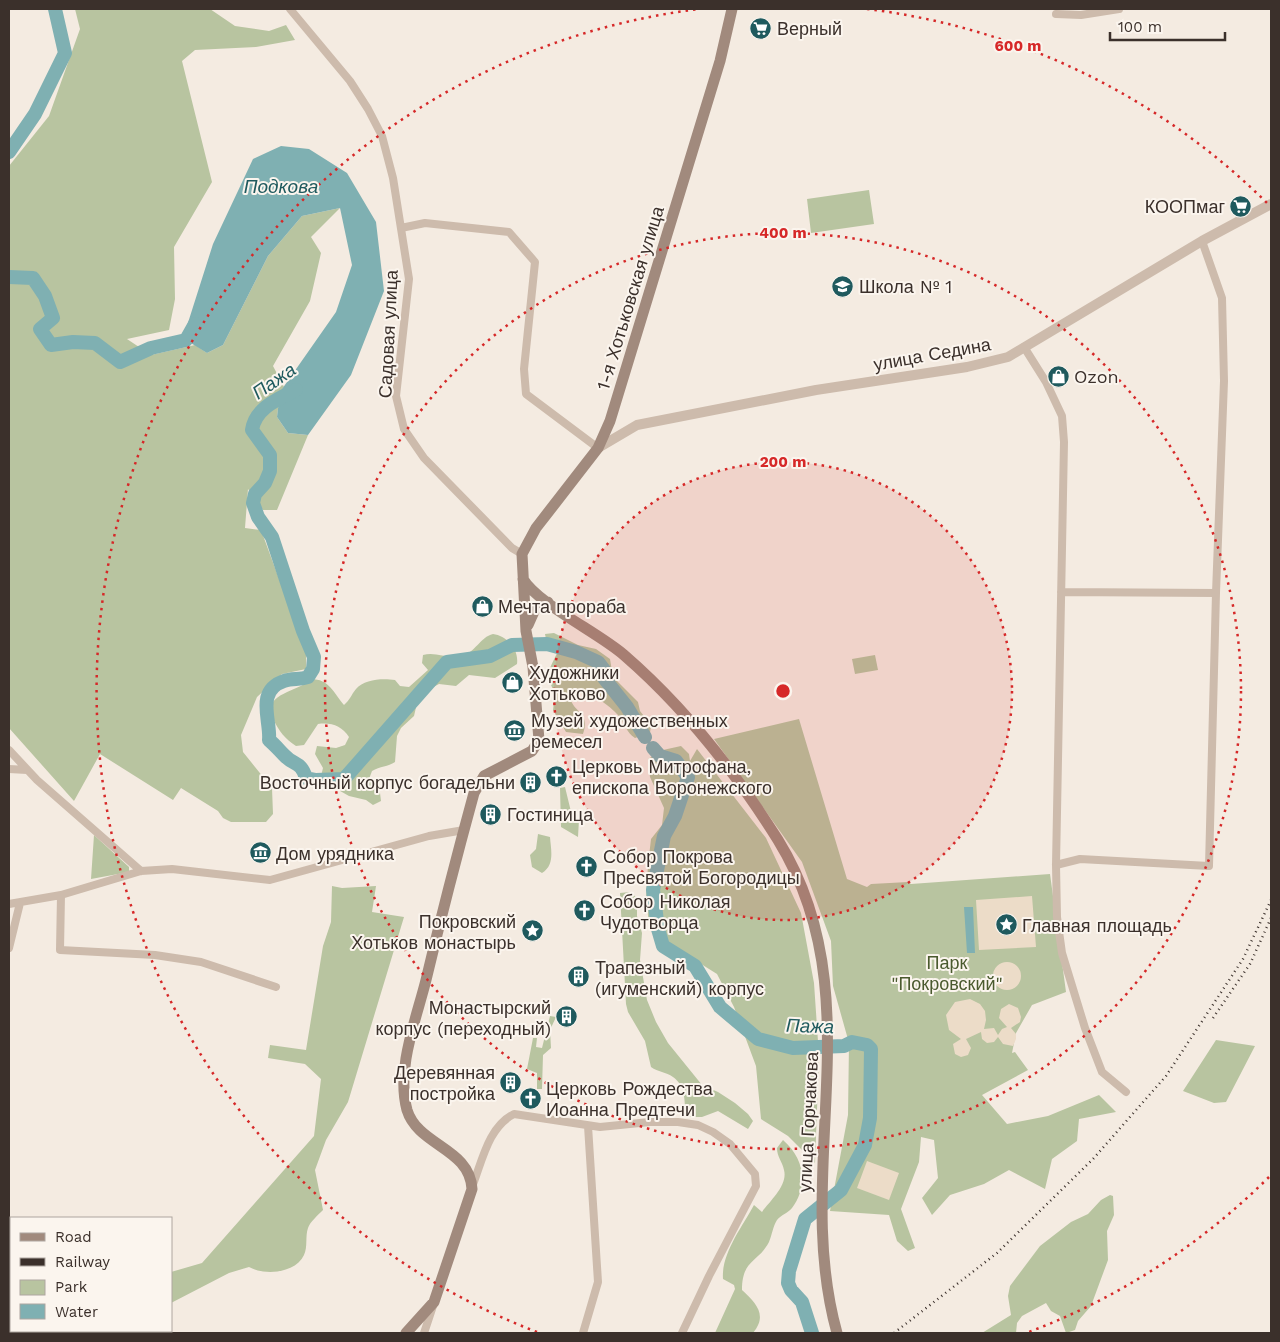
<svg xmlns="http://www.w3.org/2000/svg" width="1280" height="1342" font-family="'Work Sans',sans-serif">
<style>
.green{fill:#b8c4a0}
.plaza{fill:#ecdcc8}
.water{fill:#7fb0b2}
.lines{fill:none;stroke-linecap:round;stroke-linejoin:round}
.river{stroke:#7fb0b2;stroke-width:14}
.minor{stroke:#cdbbac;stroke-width:8}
.tertiary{stroke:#cdbbac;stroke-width:10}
.secondary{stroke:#a18a7d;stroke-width:11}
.rail{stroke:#3b302b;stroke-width:2.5;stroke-dasharray:1 4;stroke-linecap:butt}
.ring{fill:none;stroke:#d62828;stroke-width:2.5;stroke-dasharray:2.5 5}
.labels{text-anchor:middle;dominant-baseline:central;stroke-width:4;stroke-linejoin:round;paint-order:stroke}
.poi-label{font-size:18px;fill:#3b302b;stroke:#fbf5ee;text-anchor:start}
.street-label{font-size:18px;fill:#3b302b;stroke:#fbf5ee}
.park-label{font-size:18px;fill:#4a5a2e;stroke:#fbf5ee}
.water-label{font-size:19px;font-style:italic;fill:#1f5a5e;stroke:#fbf5ee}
.centre{fill:#d62828;stroke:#fbf5ee;stroke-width:2.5}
.ring-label{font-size:15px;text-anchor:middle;font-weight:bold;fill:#d62828;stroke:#fbf5ee;stroke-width:4;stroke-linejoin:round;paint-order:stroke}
</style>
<rect width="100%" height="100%" fill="#f4ebe1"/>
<path class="green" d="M75,9H210L235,26L269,31L286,25L295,40L256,47L195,50L182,61L212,182L174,247L175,299L169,330L127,339L151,355L195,345L207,353L223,345L268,256L302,216L340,208L311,237L321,253L310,301L273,366L284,387L280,392L277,417L288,433L308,435L277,510H263L248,489L245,528L261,530L306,652V669L282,674L257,697L241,735L243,752L272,788L273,814L266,822H231L223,818L218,811L181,788L173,800L100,754L74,801L9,728V166L49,116L80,29Z
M869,190L874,224L811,233L807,199Z
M554,633L578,645L596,649L610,659L613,677L638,702L640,711L651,725L650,733L635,738C626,732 625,724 619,716C609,705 591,692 576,690L570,696C572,713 591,711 583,734L566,732L553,710L555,694L548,678L549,670L557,653L546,639L545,634Z
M493,634C507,636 519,649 517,664L495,678L469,675L456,686L439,684L424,692L418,699L414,716L401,728L397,736L395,762C388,767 380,766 372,771L369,779L380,793L381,801L373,805L366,800L349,796L326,783L321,776L323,768L315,754L317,746L336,748L345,745L349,737C342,726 331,722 318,724L304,745L296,746C285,739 279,731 273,719C260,693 300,692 311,679C329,679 334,693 344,705C350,700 351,695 356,689C364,679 383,678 395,680L400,686L409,687L428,670L422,663L423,655C436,651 448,660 462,656C476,652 480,637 493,634Z
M875,655L878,670L855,674L852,659Z
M799,719L847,879L867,887L871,884L908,882L911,884L1050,874L1066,992L1032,1005L1016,1033L1012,1053L1015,1052L1028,1070L982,1095L1007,1124L1048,1116L1099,1095L1116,1112L1079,1119L1077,1141L1052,1159L1045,1189L1009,1170L984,1184L950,1195L932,1215L922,1198L938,1178L934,1140L921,1137L919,1162L901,1209L915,1248L908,1251L897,1241L889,1215L830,1211L848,1115L849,1043L833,986L831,941L802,862L714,739Z
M681,746L689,754L690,761L697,749L766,838L801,913L814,983L819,1056L815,1163L788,1136L761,1119L756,1066L734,1007L717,974L666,942L665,927L656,929L649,924L646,898L648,865L651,839L662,825L664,808L650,777L648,759L663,750Z
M565,787L573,820L579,819L578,837L561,827L560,788Z
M538,834L550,837C551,850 555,865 542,873L532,867L530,855L536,849Z
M94,835L129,867V872L91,879Z
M332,886L342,888L376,886L372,912L404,917L348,1102L326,1140L315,1170L323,1210C318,1215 310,1222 308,1228C305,1236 308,1247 304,1255C296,1273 265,1276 249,1267L229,1273L171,1303V1272L202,1263L314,1136L321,1079L305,1064L268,1058L270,1045L306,1050L323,946L331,922Z
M630,892L637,898V916L642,933L640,960L647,1000L656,1022L668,1043L702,1085L718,1092L735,1103L748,1114L753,1121L748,1129L718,1111L702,1117H685C685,1103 686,1086 673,1077C666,1072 658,1072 651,1067L645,1041L628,1012L626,1004L620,893Z
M550,1016L556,1017L550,1030L551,1048L543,1055L542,1089H537V1073L527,1069L533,1038H537L536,1047L542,1048Z
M1216,1040L1255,1046L1226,1102L1214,1103L1183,1091Z
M783,1140C804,1158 809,1185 792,1208C788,1213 781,1215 777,1220C773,1226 772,1235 769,1242C758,1263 742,1259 742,1290C756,1303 768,1315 753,1333H715L735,1289L734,1285L723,1279C721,1254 742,1227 754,1205L762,1212C771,1200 788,1185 784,1170C782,1161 777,1157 777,1148Z
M1110,1195L1113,1196L1114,1215L1107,1231L1108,1260L1091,1306L1078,1321L1075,1330L1066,1333L1060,1316L1051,1311L1046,1303L1022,1316L1017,1323L1016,1333H982L1011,1315L1008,1296L1010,1286L1040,1246L1071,1222L1088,1214L1101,1200Z"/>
<path class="plaza" d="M1032,896L1036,947L979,950L976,900Z
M993 976a14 14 0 1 1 28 0a14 14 0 1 1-28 0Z
M970,999L980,1004L985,1011L986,1020L984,1029L994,1028L998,1035L1002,1029L1007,1027L999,1018L1001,1009L1009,1004L1018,1008L1021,1017L1020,1022L1011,1028L1016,1034V1039L1013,1046L1003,1044L998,1037L994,1042L987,1043L982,1039L981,1032L966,1039L971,1048L968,1055L961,1057L955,1054L953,1044L961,1039L949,1030L946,1015L955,1002Z
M867,1161L899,1173L889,1200L857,1188Z"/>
<path class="water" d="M281,146L309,149L347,173L376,222L384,291L351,375L308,435L288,433L277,417L280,392L336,312L352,265L340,208L302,216L268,256L223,345L207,353L186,340V329L213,244L253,159Z
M964,907H973L975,953H967Z"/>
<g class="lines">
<path class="river" d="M9,152L35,114L65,53L55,9
M9,277L33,278L45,296L53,318L40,329L51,345L73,342L95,343L120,362L151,348L186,340L195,324
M296,390C278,399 255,408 252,430L270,455V471L265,483L255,494L253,503L258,517L272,537L303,631L314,657L313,669L308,677C300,680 292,678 284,681C255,691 271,720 269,740C275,745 279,750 284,755C294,766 301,761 306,778L316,780L344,779L447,662L490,656L512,645L547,644L576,652L598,662L604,670V678L627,707L645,737
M653,748L660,756L676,761L688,777L675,816L664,836L653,890L658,929L663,946L695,966L720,1007L758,1039L793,1048L844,1046L852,1042L867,1045L871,1049L870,1118L865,1145L841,1190L805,1219L789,1271L788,1283L791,1290L802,1302L812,1333"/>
<path class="minor" d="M290,9L350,81L368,109L382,136L393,178L409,279L396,396L404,429L424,458L512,548L522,554
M1056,14L1081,15L1119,9
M401,228L425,223L509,232L535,262L524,369L526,394L598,448
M1024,347L1046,382L1062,416L1064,442L1056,865L1057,917L1062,953L1085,1028L1102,1072L1126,1092
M1061,592L1216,593
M9,750L37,780L141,871
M9,769L27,770
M1056,865L1080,859L1209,866L1216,593L1224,381L1222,298L1202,241
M61,895L60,950L155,955L201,962L276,987
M9,904L61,895L141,871L172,869L270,880L429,836L464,830
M9,948L20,903
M472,1187C482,1162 488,1127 514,1114L600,1127L650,1122H678L698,1125L713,1132L730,1144L755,1174L756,1186L709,1276L682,1333
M424,1333L433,1306
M583,1333L598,1282L588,1126"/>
<path class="tertiary" d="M598,448L637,425L816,390L967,367L1008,357L1202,241L1271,204"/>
<path class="secondary" d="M523,579C538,604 599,633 624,655C684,707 736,773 778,840C875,997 791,1168 837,1333
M528,625L536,607L548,602
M406,1333L434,1302L472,1189C470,1148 418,1146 407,1110C396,1069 416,1020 426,980C441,917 457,855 474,793L484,776L532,751L539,740L533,667L526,631L522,554L536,528L598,448L610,421L720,61L732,9"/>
<path class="rail" d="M1213,1018L1250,964L1271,918
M894,1333L997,1253L1093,1159L1166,1076L1243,959L1271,900"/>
</g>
<circle cx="783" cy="691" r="229" fill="#d62828" fill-opacity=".12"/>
<g class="ring">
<circle cx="783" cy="691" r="229"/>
<circle cx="783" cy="691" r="458"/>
<path d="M1269 1177A687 687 0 0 1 1029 1332M537 1332A687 687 0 0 1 699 9M867 9A687 687 0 0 1 1269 205"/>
</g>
<defs>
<symbol id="supermarket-disc" viewBox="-11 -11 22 22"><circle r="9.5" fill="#1f5a5e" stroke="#fbf5ee"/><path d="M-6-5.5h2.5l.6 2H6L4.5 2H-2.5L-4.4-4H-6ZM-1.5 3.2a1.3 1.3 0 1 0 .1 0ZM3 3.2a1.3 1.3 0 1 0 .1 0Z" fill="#fff"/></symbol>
<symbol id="school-disc" viewBox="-11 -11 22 22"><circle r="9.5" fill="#1f5a5e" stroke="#fbf5ee"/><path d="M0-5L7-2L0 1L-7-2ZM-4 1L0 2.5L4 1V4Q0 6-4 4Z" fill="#fff"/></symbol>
<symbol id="shop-disc" viewBox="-11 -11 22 22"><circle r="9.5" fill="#1f5a5e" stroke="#fbf5ee"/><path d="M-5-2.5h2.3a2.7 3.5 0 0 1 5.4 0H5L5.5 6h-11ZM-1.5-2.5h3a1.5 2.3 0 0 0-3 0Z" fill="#fff"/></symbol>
<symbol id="museum-disc" viewBox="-11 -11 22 22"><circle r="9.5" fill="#1f5a5e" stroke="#fbf5ee"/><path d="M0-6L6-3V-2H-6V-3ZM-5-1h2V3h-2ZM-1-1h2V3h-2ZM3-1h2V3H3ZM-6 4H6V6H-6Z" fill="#fff"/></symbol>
<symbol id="church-disc" viewBox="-11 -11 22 22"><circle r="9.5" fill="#1f5a5e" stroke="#fbf5ee"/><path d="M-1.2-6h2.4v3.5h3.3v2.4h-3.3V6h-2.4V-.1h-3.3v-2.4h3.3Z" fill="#fff"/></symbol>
<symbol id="building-disc" viewBox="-11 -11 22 22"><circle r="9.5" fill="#1f5a5e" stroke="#fbf5ee"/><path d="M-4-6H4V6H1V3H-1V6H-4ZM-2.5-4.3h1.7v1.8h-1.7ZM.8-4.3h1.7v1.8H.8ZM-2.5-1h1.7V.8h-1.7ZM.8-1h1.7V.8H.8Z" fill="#fff"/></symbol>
<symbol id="sight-disc" viewBox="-11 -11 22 22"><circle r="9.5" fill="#1f5a5e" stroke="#fbf5ee"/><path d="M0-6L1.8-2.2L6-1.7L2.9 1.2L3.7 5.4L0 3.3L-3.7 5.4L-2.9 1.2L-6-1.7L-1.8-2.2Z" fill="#fff"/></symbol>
</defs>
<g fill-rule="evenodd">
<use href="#supermarket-disc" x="748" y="16" width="25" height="25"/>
<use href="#supermarket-disc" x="1228" y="194" width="25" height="25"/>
<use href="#school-disc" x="830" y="274" width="25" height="25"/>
<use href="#shop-disc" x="1046" y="364" width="25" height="25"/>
<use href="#shop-disc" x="470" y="594" width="25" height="25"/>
<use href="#shop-disc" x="500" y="670" width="25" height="25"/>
<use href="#museum-disc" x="502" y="718" width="25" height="25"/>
<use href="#church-disc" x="544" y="764" width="25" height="25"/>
<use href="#building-disc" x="518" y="770" width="25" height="25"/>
<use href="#building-disc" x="478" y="802" width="25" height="25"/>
<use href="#museum-disc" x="248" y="840" width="25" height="25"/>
<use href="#church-disc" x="574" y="854" width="25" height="25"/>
<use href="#church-disc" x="572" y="898" width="25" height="25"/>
<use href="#sight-disc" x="994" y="912" width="25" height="25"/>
<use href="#sight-disc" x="520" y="918" width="25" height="25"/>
<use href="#building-disc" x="566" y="964" width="25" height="25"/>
<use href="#building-disc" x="554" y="1004" width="25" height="25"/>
<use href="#building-disc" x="498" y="1070" width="25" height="25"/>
<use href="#church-disc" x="518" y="1086" width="25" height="25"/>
</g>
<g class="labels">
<g class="poi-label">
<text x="777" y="28">Верный</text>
<text x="1225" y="206" text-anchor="end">КООПмаг</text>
<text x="859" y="286">Школа № 1</text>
<text x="1074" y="376">Ozon</text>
<text x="498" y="606">Мечта прораба</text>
<text x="529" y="672">Художники<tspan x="529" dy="21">Хотьково</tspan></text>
<text x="531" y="720">Музей художественных<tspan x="531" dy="21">ремесел</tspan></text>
<text x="572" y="766">Церковь Митрофана,<tspan x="572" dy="21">епископа Воронежского</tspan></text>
<text x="515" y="782" text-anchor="end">Восточный корпус богадельни</text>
<text x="507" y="814">Гостиница</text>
<text x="276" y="853">Дом урядника</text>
<text x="603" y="856">Собор Покрова<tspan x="603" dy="21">Пресвятой Богородицы</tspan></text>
<text x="600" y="901">Собор Николая<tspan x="600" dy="21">Чудотворца</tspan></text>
<text x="516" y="921" text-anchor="end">Покровский<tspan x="516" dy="21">Хотьков монастырь</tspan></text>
<text x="1022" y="925">Главная площадь</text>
<text x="595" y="967">Трапезный<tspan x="595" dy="21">(игуменский) корпус</tspan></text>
<text x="551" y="1007" text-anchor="end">Монастырский<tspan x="551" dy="21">корпус (переходный)</tspan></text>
<text x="495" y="1072" text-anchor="end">Деревянная<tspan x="495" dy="21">постройка</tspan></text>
<text x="546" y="1088">Церковь Рождества<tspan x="546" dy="21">Иоанна Предтечи</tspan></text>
</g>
<g class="street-label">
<text transform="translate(630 298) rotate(-73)">1-я Хотьковская улица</text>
<text transform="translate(388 334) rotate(-87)">Садовая улица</text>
<text transform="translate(932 354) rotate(-10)">улица Седина</text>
<text transform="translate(808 1122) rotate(-87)">улица Горчакова</text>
</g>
<g class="park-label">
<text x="947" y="962">Парк<tspan x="947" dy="21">"Покровский"</tspan></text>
</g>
<g class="water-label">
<text x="281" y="186">Подкова</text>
<text transform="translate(274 381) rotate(-35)">Пажа</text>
<text transform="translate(810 1026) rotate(2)">Пажа</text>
</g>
</g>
<circle cx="783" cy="691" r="8" class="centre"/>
<g class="ring-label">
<text x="1018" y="51">600 m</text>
<text x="783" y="238">400 m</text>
<text x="783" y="467">200 m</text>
</g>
<rect width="1280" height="1342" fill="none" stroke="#3b302b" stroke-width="20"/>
<rect x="10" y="1217" width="162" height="115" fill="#fbf5ee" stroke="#aea6a0"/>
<rect x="20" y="1233" width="25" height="8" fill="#a18a7d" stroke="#aea6a0"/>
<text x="55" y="1242" font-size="15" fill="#3b302b">Road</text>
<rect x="20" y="1258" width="25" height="8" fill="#3b302b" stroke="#aea6a0"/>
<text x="55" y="1267" font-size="15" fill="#3b302b">Railway</text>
<rect x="20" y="1280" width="25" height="15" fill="#b8c4a0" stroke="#aea6a0"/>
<text x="55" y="1292" font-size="15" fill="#3b302b">Park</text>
<rect x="20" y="1304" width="25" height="15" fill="#7fb0b2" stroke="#aea6a0"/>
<text x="55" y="1317" font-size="15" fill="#3b302b">Water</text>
<path d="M1110 32v8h115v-8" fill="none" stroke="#3b302b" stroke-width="2.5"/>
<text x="1118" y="32" font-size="15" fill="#3b302b" stroke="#fbf5ee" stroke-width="4" paint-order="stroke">100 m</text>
</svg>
